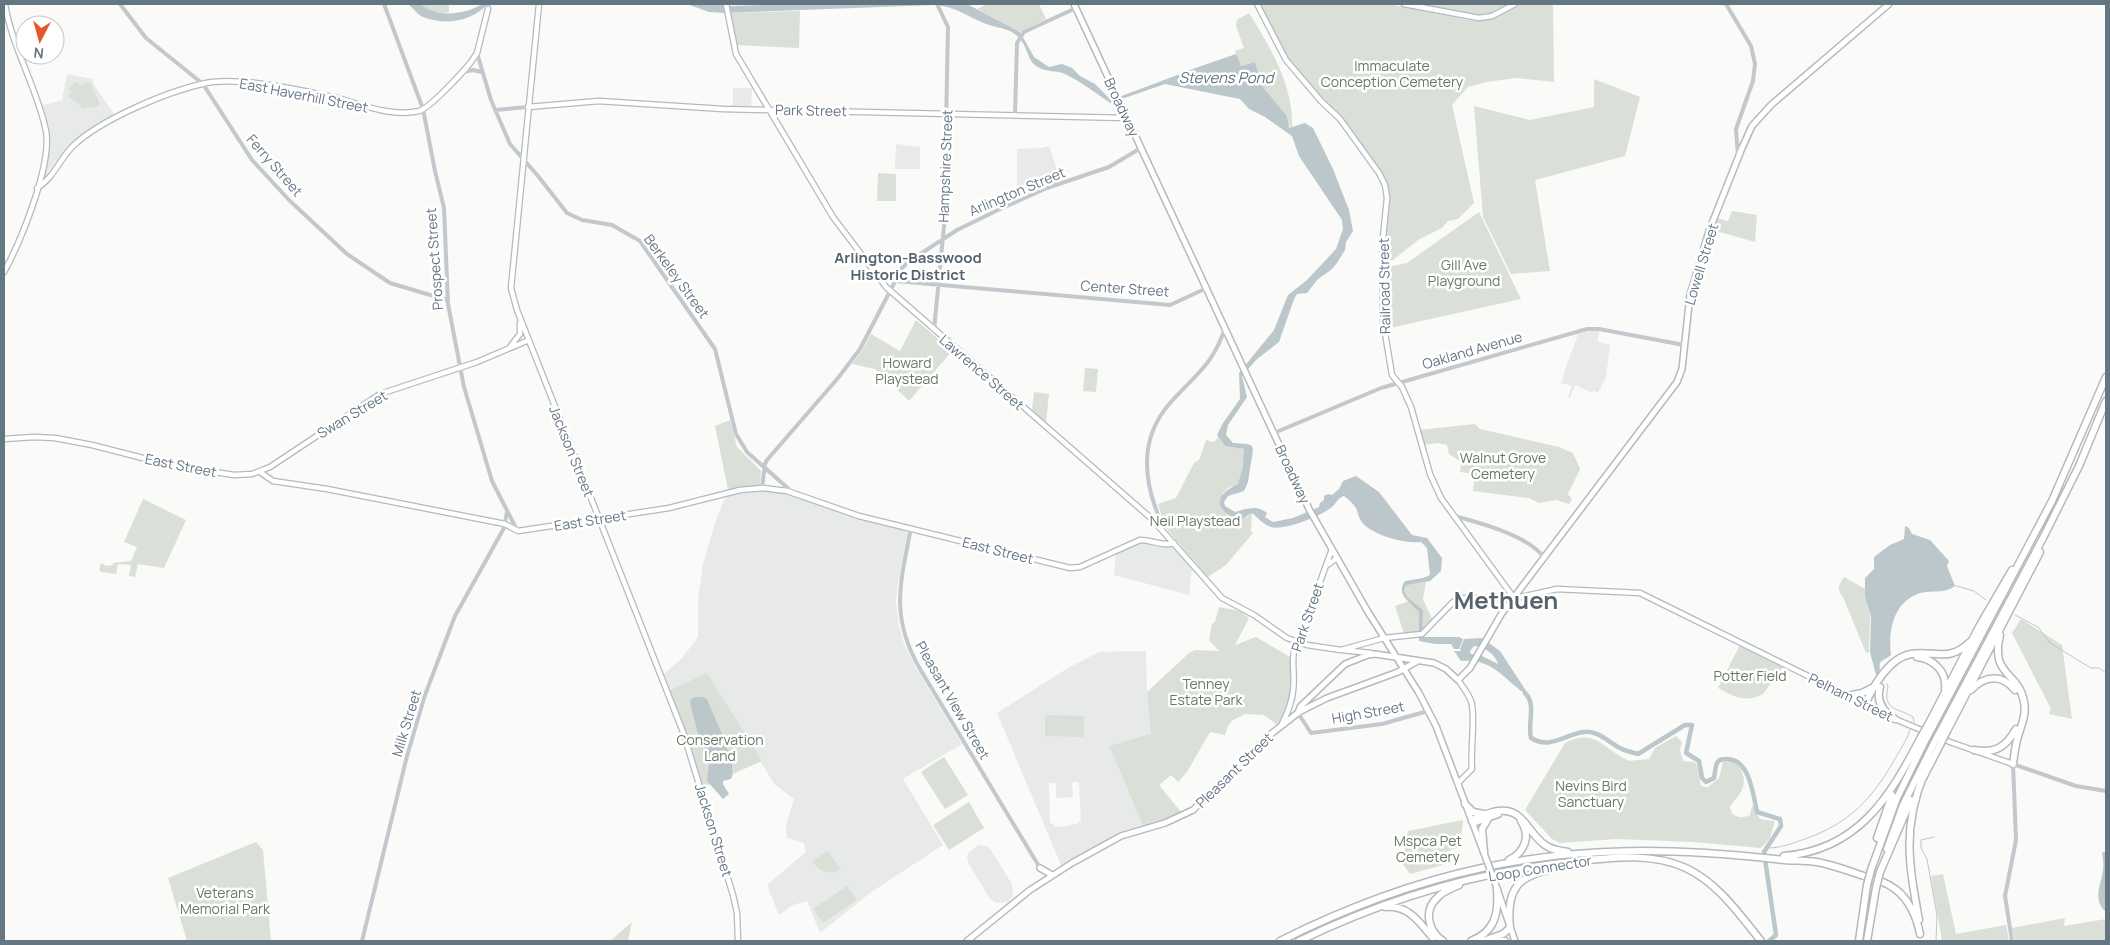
<svg xmlns="http://www.w3.org/2000/svg" width="2110" height="945" font-family="Manrope,sans-serif">
<style>
.built{fill:#e8e9e9;fill-rule:evenodd}
.green{fill:#dadfd7}
.water{fill:#bbc7cb;fill-rule:evenodd}
.lines{fill:none;stroke-linecap:round;stroke-linejoin:round}
.stream{stroke:#bbc7cb;stroke-width:1}
.river{stroke:#bbc7cb;stroke-width:4.5}
.secondary-casing{stroke:#b3babf;stroke-width:7}
.primary-casing{stroke:#b5babe;stroke-width:8}
.motorway-casing{stroke:#b4b9bd;stroke-width:9}
.tertiary{stroke:#c3c8cc;stroke-width:4}
.secondary{stroke:#fff;stroke-width:4.5}
.primary{stroke:#fff;stroke-width:5}
.motorway{stroke:#fff;stroke-width:6}
.primary-bridge-casing{stroke:#b5babe;stroke-width:8;stroke-linecap:butt}
.motorway-bridge-casing{stroke:#b4b9bd;stroke-width:9;stroke-linecap:butt}
.primary-bridge{stroke:#fff;stroke-width:5}
.motorway-bridge{stroke:#fff;stroke-width:6}
.labels{text-anchor:middle;dominant-baseline:central;stroke-width:5;stroke-linejoin:round;paint-order:stroke}
.park-label{font-size:14px;fill:#687a64;stroke:#fff}
.street-label{font-size:14px;fill:#657683;stroke:#fff}
.water-label{font-size:15px;font-style:italic;fill:#60757c;stroke:#fff}
.neighbourhood-label{font-size:15px;font-weight:bold;fill:#57646e;stroke:#fff}
.town-label{font-size:24px;font-weight:bold;fill:#57646e;stroke:#fff}
</style>
<rect width="100%" height="100%" fill="#fafaf8"/>
<path class="built" d="M67,74L93,79L94,85L114,114L99,123L74,141L55,162L42,181L50,144L48,126L40,106L62,100Z
M733,88H752L751,106H733Z
M896,144L920,147V169H895Z
M1049,146L1061,181L1017,198V149L1040,148Z
M1592,331H1599L1598,342L1610,345L1606,377L1598,393L1593,390L1592,393L1575,385L1570,398L1568,397L1572,386L1561,383L1567,364L1578,334Z
M763,490L786,493L849,516L908,530L898,583L896,602L899,626L904,644L916,668L962,744L903,779L943,845L870,893L820,933L807,901L793,905L779,915L767,885L806,852L804,843L787,838L786,825L794,799L774,784L707,673L670,690L664,674L683,657L698,637V600L703,564L716,520L724,500L728,496Z
M1140,543L1174,547L1192,568L1189,595L1114,575L1116,553Z
M1146,651L1147,692L1152,735L1109,746L1143,826L1127,830L1061,865L997,713L1068,668L1099,652ZM1072,782H1079L1081,822H1078V824L1068,825L1067,826L1054,827V824L1050,823L1049,783H1056V798L1073,797Z
M979,845L986,846L991,850L1012,884L1013,896L1008,902L997,903L990,899L969,864L967,858L969,852Z"/>
<path class="green" d="M421,4H449V12C438,15 429,11 421,4Z
M988,4H1039L1046,19L1020,32L977,9Z
M1258,4H1389L1474,21L1493,18L1520,4H1553L1554,82L1516,78L1486,82L1468,87L1452,105L1474,203L1458,219L1448,221L1442,228L1418,240L1393,260L1384,263L1387,185L1340,116L1292,66Z
M1419,4H1509L1493,13L1478,15Z
M800,11L799,48L736,45L731,13Z
M1249,13C1270,47 1294,86 1292,128L1288,126L1287,116L1263,87L1255,62L1240,66L1235,51L1244,48L1236,26L1237,20Z
M1594,79L1640,97L1625,156L1535,180L1550,271L1511,274L1483,217L1474,106L1530,120L1594,107Z
M76,81L81,86L87,82L91,84L100,104L97,107L83,108L68,96L72,93L68,89Z
M878,173L896,174V201H877Z
M1732,211L1757,215L1755,242L1713,230L1717,218L1728,221Z
M1479,212L1521,299L1385,329L1384,268L1407,263Z
M916,320L952,351L909,401L875,369L852,364L863,349L871,334L900,351Z
M1085,368L1098,369L1096,392L1083,391Z
M1034,392L1049,394L1046,422L1032,410Z
M730,420L737,447L761,471L760,485L728,490L715,426Z
M1475,424L1480,429L1559,447L1573,453L1580,469L1568,494L1572,499L1569,504L1556,500L1539,503L1529,498L1473,491L1475,474L1460,472L1461,462L1449,454L1447,445L1438,443L1423,445L1419,430Z
M1218,437L1225,446L1244,449C1246,461 1243,473 1238,484L1228,488L1222,494V510L1247,517L1252,513L1251,531L1253,533L1226,565L1208,577L1165,527L1158,504L1176,498L1194,463L1199,460L1206,440L1214,442Z
M143,499L186,520L164,568L138,564L135,577L129,576L131,565L118,564L116,574L101,572L99,570L101,563L106,566L113,565V563L131,561L137,547L124,542Z
M1844,577L1865,589V597L1870,616L1869,652L1866,653L1843,597C1836,589 1839,585 1844,577Z
M1426,582L1423,599L1433,621L1422,632L1404,634L1395,606L1409,601L1403,592L1405,583Z
M1219,607L1240,611L1249,618L1235,645L1256,637L1290,657C1291,679 1293,707 1277,725L1264,715L1245,714L1233,720L1228,726L1225,735L1210,732L1187,772L1178,782L1171,775L1159,785L1181,812L1166,821L1143,826L1109,746L1151,734L1147,692L1189,653L1195,650L1219,651L1209,640L1212,624L1215,622Z
M2021,619L2062,645L2072,719L2049,714L2051,709L2012,633Z
M1740,645L1783,667L1763,694C1745,703 1735,697 1718,688Z
M707,673L762,761L703,787L686,731L670,690Z
M1045,715L1084,716V737L1045,736Z
M1676,736L1682,742L1680,750L1683,761L1694,762L1697,765L1701,786L1708,787L1719,778L1723,762L1732,761C1739,764 1740,766 1742,772C1748,789 1738,794 1730,807C1731,818 1742,819 1750,815L1752,805L1760,819L1775,821L1770,838L1761,848L1693,842L1617,839L1560,843L1552,839L1525,810L1565,743C1596,727 1604,750 1629,761L1649,759L1655,748Z
M944,757L968,795L945,809L921,772Z
M969,802L984,828L949,850L933,825Z
M1463,820L1460,847L1448,851L1450,863L1410,874L1402,863L1408,831Z
M256,842L263,850L271,941H187L168,878Z
M828,851L841,869C829,876 819,872 812,861Z
M1943,874L1956,934L2006,925L2009,941H1942L1931,876Z
M847,886L857,900L823,923L813,909Z
M2065,918L2064,926L2106,919V941H2015L2012,928Z
M632,922L628,941H610Z"/>
<path class="water" d="M408,4H421C433,15 450,15 466,11C475,9 479,4 488,4C472,21 446,26 423,17C418,15 413,8 408,4Z
M687,4H712L731,6L796,4H967L1020,32L1034,57L1049,67L1062,64L1072,68L1080,76L1095,84L1111,100L1180,74L1182,77L1181,73L1236,54L1241,66L1255,62L1263,87L1287,116L1289,128L1305,123L1313,128L1333,169L1349,210L1353,231L1346,242L1345,250L1337,263L1331,270L1318,279L1307,293L1297,294L1294,299L1279,342L1256,360L1242,376L1247,397L1228,425L1226,435L1233,443L1248,444L1252,446L1253,450L1248,482L1244,491L1228,496L1224,502L1225,506L1235,512C1247,509 1256,504 1267,513L1265,517L1273,522L1293,518L1319,507L1320,503L1324,500V496L1328,494L1332,495L1339,489L1343,481L1356,476L1379,492L1412,535L1427,538L1442,558L1441,571L1430,581L1406,585L1404,591L1407,597L1423,610L1422,637H1459L1463,639L1459,649H1454L1451,644H1435L1419,641V612C1411,602 1395,595 1405,581L1423,578L1430,575L1427,548L1421,542C1406,544 1370,535 1361,521C1359,518 1358,514 1357,510C1354,504 1349,500 1344,496C1338,498 1337,502 1333,506C1324,515 1285,531 1271,527C1264,525 1258,518 1252,513L1240,520C1214,511 1213,495 1238,484L1243,467L1244,449L1225,446L1217,435L1223,423L1240,399L1239,373L1274,330L1288,295L1307,280L1336,249L1343,229L1342,220L1299,156L1292,136L1265,117L1249,109L1240,99L1165,84L1110,103C1095,92 1081,82 1065,74C1057,70 1047,73 1036,66C1027,59 1028,49 1021,40C1011,27 997,29 984,23C964,15 957,7 934,5L724,13L709,12Z
M1905,526L1909,528L1912,534L1930,540L1949,561L1947,566L1955,586C1945,594 1932,590 1920,593C1893,602 1888,631 1891,655C1880,664 1879,657 1880,675H1876L1870,652L1871,617L1865,597V578L1874,569V557L1890,545L1904,539Z
M1482,638L1500,651L1530,697C1504,681 1495,658 1461,661L1454,651H1461L1460,649L1464,639ZM1474,646C1484,646 1496,655 1498,664L1482,656L1471,654L1470,651Z
M695,697H702L707,699C713,715 739,766 731,779L723,781V784L729,794L723,799L707,781L709,763L707,753L699,737L690,703L691,699Z
M2104,852L2106,853V912C2092,900 2101,885 2103,870C2104,864 2103,859 2102,853Z"/>
<g class="lines">
<path class="stream" d="M1953,585L1974,591L1986,600
M2015,615L2038,627L2050,643L2091,668H2099L2106,673
M1887,684L1888,687C1882,711 1899,708 1913,717L1914,722
M1934,837L1921,840V848L1927,859L1937,915L1936,941
M1768,848C1781,848 1793,843 1805,839C1850,823 1873,798 1896,757C1901,748 1907,740 1910,730"/>
<path class="river" d="M1525,693C1537,704 1527,724 1531,738C1550,750 1566,734 1584,732C1598,730 1608,742 1620,748C1625,751 1632,752 1638,754L1685,725H1692L1686,753L1699,761L1702,778L1706,782L1714,778C1715,773 1715,768 1717,763C1719,759 1723,759 1727,759C1750,759 1753,795 1757,812L1780,819L1781,826L1764,852L1776,935L1769,941"/>
<defs>
<path id="secondary" d="M539,4L511,288L517,310L541,371L683,732L733,895L737,913L738,941
M726,4L736,54L833,217L886,287L1152,519L1222,598L1254,615L1287,638L1307,645L1341,650L1384,638L1422,634L1453,602L1461,598H1516L1557,589L1640,593L1895,719L1950,742L2013,764
M1257,4L1286,60L1321,101L1340,119L1379,173L1385,185L1387,198L1383,237V321L1392,375L1402,387L1411,407L1430,474L1441,498L1514,598
M1404,4L1479,18L1492,16L1515,4
M528,107L599,101L723,109L1127,118
M37,188C53,179 60,158 74,145C102,119 168,91 206,83C238,76 308,91 341,99C365,106 393,117 419,111C430,108 463,72 471,62L477,53L488,9
M4,272C21,241 52,165 46,131C37,87 12,48 5,4
M510,347L520,334V323
M4,439L34,437L55,438L92,445L170,465L234,475L252,474L270,467L380,394L477,362L529,340
M260,472L273,481L327,489L505,524L518,531L669,508L740,490L763,488L787,491L859,516L1070,568L1080,567L1140,540C1152,540 1164,547 1174,543
M1326,566L1337,558
M1342,650L1371,653
M1458,680C1463,687 1468,693 1471,701C1476,714 1470,752 1472,769L1458,783
M1282,724C1287,714 1292,703 1293,691C1296,671 1288,655 1300,637L1332,549"/>
<path id="primary" d="M1074,4L1309,509L1368,612L1419,693L1436,726L1487,861
M1298,713L1300,707L1345,664L1368,655L1375,654L1434,663L1446,669L1458,680L1470,668L1502,613L1677,382L1682,369L1690,295L1709,231L1742,148L1752,126L1771,105L1889,4
M1040,868L1052,875
M1494,880L1515,941
M967,941L1030,890L1072,863L1121,836L1165,823L1193,810L1271,734L1299,712L1327,698L1398,672L1416,662"/>
<path id="motorway" d="M2000,635C1990,677 2019,671 2024,702C2027,715 2020,728 2017,740C2015,748 2014,756 2013,764
M1917,657C1933,659 1947,671 1945,689
M1880,687C1876,701 1882,711 1895,719
M1971,690C1985,675 2002,674 2015,690
M1847,696L1862,693L1874,687
M1865,705C1873,686 1889,658 1911,654C1935,650 1948,663 1970,642
M1928,725L1980,625L2012,570
M1933,726L2052,501L2106,377
M1941,730L2044,536L2079,466L2106,401
M1947,731L2040,552
M1974,750C1995,754 2006,747 2016,729
M1923,778L1940,745
M1465,804L1473,812L1484,814
M1472,821C1479,816 1485,814 1493,812C1524,805 1525,831 1545,845C1552,850 1560,851 1568,852
M1473,823L1498,814
M1877,838L1892,795
M1887,849L1903,805L1934,743
M1484,852L1482,829L1488,819
M1784,856C1858,850 1890,797 1921,737
M1509,860C1525,852 1531,836 1521,821
M1871,870L1897,798L1926,739
M1880,872L1911,800
M1385,907C1409,905 1419,922 1433,938
M1919,920C1909,865 1902,828 1924,774
M1492,939L1505,941
M1280,941C1344,909 1412,883 1482,868C1581,846 1675,848 1775,859C1789,861 1803,860 1817,862C1833,865 1849,871 1864,876C1875,879 1886,882 1895,889C1909,899 1917,918 1920,934
M1299,941C1388,898 1483,870 1581,861C1616,857 1653,853 1686,868C1719,884 1739,914 1761,941
M1443,941C1428,931 1423,910 1438,897C1443,891 1451,889 1459,885
M1471,941C1495,932 1499,913 1497,889
M1483,941L1503,934L1510,928C1505,880 1525,874 1567,866
M1859,941L1867,885
M1867,941L1876,888"/>
</defs>
<use href="#secondary" class="secondary-casing"/>
<use href="#primary" class="primary-casing"/>
<use href="#motorway" class="motorway-casing"/>
<path class="tertiary" d="M120,4L146,38L203,84L252,160L290,201L347,254L390,283L447,300
M384,4L423,109L435,171L444,208L448,304L464,387L492,481L517,530
M1726,4L1751,46L1755,64L1753,81L1736,129L1738,156
M488,9L489,4
M477,53L491,100L510,144L538,176L567,213L582,220L612,225L640,241L715,349L736,434L747,452L791,491
M463,72L473,70L482,72
M495,110L528,107
M1015,114L1017,43L1024,32L1076,8
M896,281L1170,305L1207,288
M934,330L944,226L948,27L937,4
M1274,433L1381,388L1587,329H1599L1684,345
M762,488L765,464L767,460L838,378L860,349L887,297L902,268L908,262L957,230L1000,209L1047,188L1109,167L1141,148
M1454,516C1478,522 1531,536 1545,559
M1157,524L1159,517C1142,476 1140,436 1171,402C1195,375 1213,365 1225,328
M911,528C900,584 890,617 920,669L1040,868
M1298,713L1311,733L1382,724L1428,711
M362,941L407,756L425,695L455,616L504,528L507,512
M2012,941L2005,896L2016,840L2013,764L2076,786L2106,791"/>
<use href="#secondary" class="secondary"/>
<use href="#primary" class="primary"/>
<use href="#motorway" class="motorway"/>
<defs>
<path id="primary-bridge" d="M1487,861L1494,880"/>
<path id="motorway-bridge" d="M1921,737L1928,725
M1926,739L1933,726
M1934,743L1941,730
M1940,745L1947,731
M1867,885L1871,870
M1876,888L1880,872"/>
</defs>
<use href="#primary-bridge" class="primary-bridge-casing"/>
<use href="#motorway-bridge" class="motorway-bridge-casing"/>
<use href="#primary-bridge" class="primary-bridge"/>
<use href="#motorway-bridge" class="motorway-bridge"/>
</g>
<g class="labels">
<g class="park-label">
<text x="1392" y="65">Immaculate<tspan x="1392" dy="16">Conception Cemetery</tspan></text>
<text x="1464" y="264">Gill Ave<tspan x="1464" dy="16">Playground</tspan></text>
<text x="907" y="362">Howard<tspan x="907" dy="16">Playstead</tspan></text>
<text x="1503" y="457">Walnut Grove<tspan x="1503" dy="16">Cemetery</tspan></text>
<text x="1195" y="520">Neil Playstead</text>
<text x="1750" y="675">Potter Field</text>
<text x="1206" y="683">Tenney<tspan x="1206" dy="16">Estate Park</tspan></text>
<text x="720" y="739">Conservation<tspan x="720" dy="16">Land</tspan></text>
<text x="1591" y="785">Nevins Bird<tspan x="1591" dy="16">Sanctuary</tspan></text>
<text x="1428" y="840">Mspca Pet<tspan x="1428" dy="16">Cemetery</tspan></text>
<text x="225" y="892">Veterans<tspan x="225" dy="16">Memorial Park</tspan></text>
</g>
<g class="street-label">
<text transform="translate(304 95) rotate(11)">East Haverhill Street</text>
<text transform="translate(1122 107) rotate(65)">Broadway</text>
<text transform="translate(811 110) rotate(1)">Park Street</text>
<text transform="translate(275 165) rotate(49)">Ferry Street</text>
<text transform="translate(945 166) rotate(-88)">Hampshire Street</text>
<text transform="translate(1017 191) rotate(-23)">Arlington Street</text>
<text transform="translate(434 259) rotate(-94)">Prospect Street</text>
<text transform="translate(1701 264) rotate(-73)">Lowell Street</text>
<text transform="translate(677 276) rotate(54)">Berkeley Street</text>
<text transform="translate(1384 286) rotate(-91)">Railroad Street</text>
<text transform="translate(1125 288) rotate(4)">Center Street</text>
<text transform="translate(1472 350) rotate(-16)">Oakland Avenue</text>
<text transform="translate(982 372) rotate(41)">Lawrence Street</text>
<text transform="translate(352 414) rotate(-31)">Swan Street</text>
<text transform="translate(572 451) rotate(68)">Jackson Street</text>
<text transform="translate(181 465) rotate(11)">East Street</text>
<text transform="translate(1293 474) rotate(65)">Broadway</text>
<text transform="translate(590 520) rotate(-9)">East Street</text>
<text transform="translate(998 550) rotate(14)">East Street</text>
<text transform="translate(1307 617) rotate(-71)">Park Street</text>
<text transform="translate(1851 697) rotate(26)">Pelham Street</text>
<text transform="translate(953 700) rotate(60)">Pleasant View Street</text>
<text transform="translate(1368 712) rotate(-10)">High Street</text>
<text transform="translate(406 723) rotate(-73)">Milk Street</text>
<text transform="translate(1234 770) rotate(-44)">Pleasant Street</text>
<text transform="translate(714 830) rotate(73)">Jackson Street</text>
<text transform="translate(1540 868) rotate(-9)">Loop Connector</text>
</g>
<g class="water-label">
<text x="1226" y="77">Stevens Pond</text>
</g>
<g class="neighbourhood-label">
<text x="908" y="257">Arlington-Basswood<tspan x="908" dy="17">Historic District</tspan></text>
</g>
<g class="town-label">
<text x="1506" y="599">Methuen</text>
</g>
</g>
<rect width="2110" height="945" fill="none" stroke="#657683" stroke-width="10"/>
<g transform="translate(40 40) rotate(186)"><circle r="24" fill="#ffffff" stroke="#c1c8cd"/>
<path d="M0-4L9 19L0 12L-9 19Z" fill="#e4572e"/>
<text y="-8" font-size="14" font-weight="bold" text-anchor="middle" fill="#657683">N</text>
</g>
</svg>
